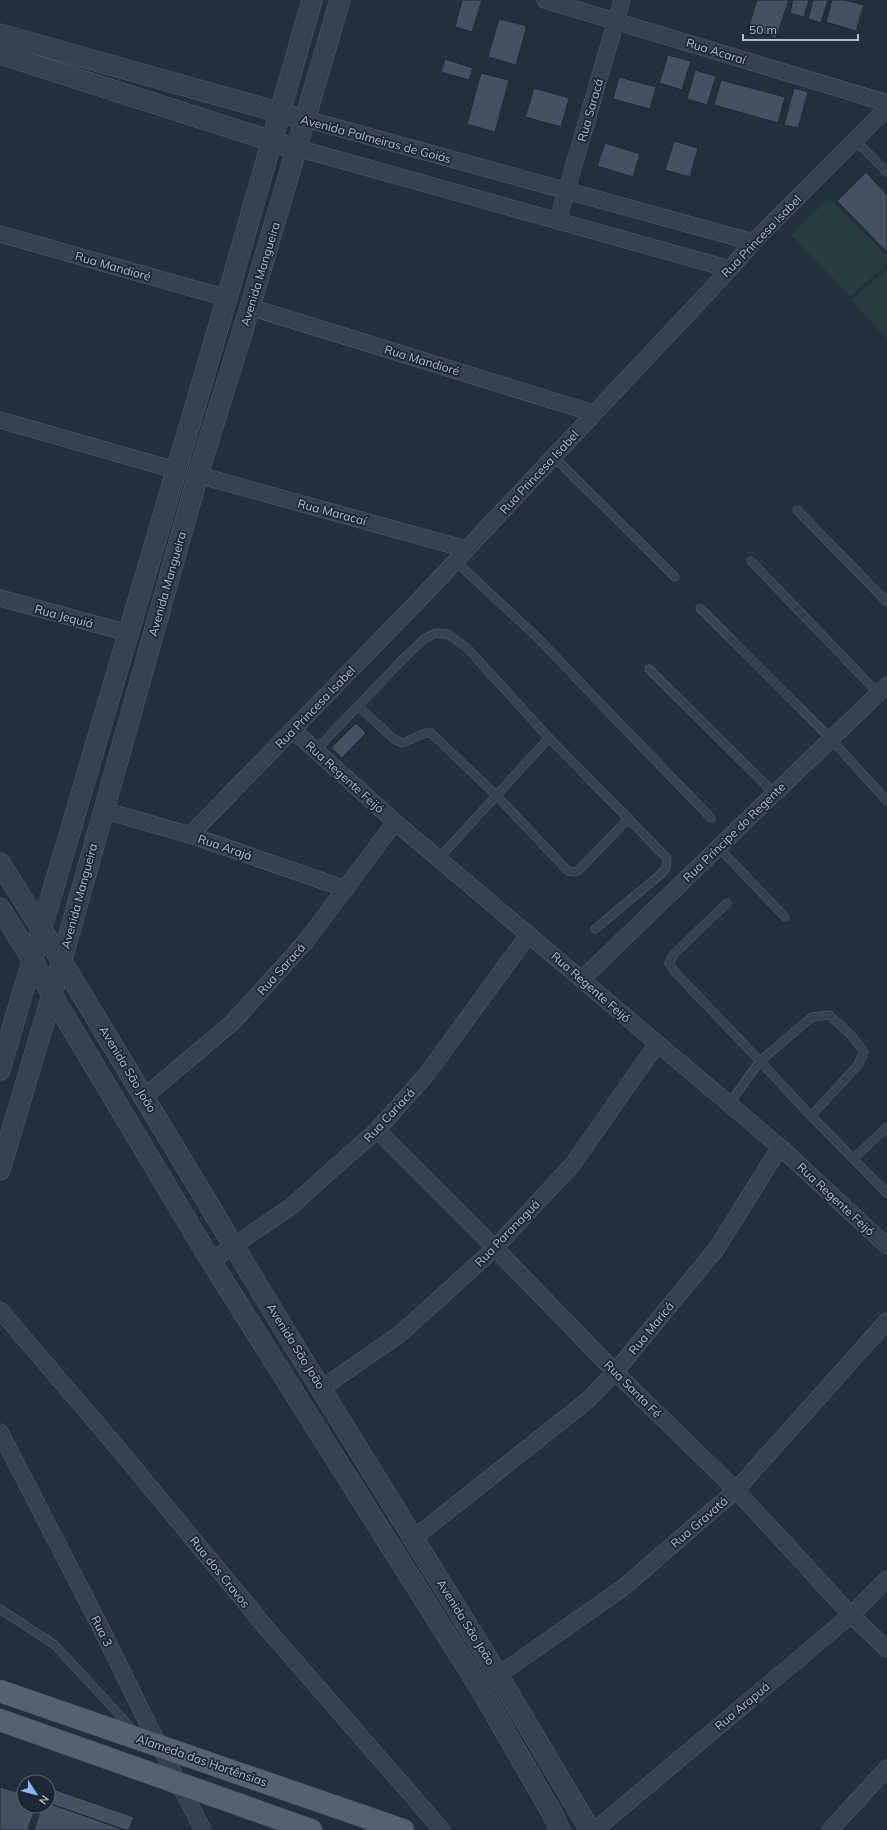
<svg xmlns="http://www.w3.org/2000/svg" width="887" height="1830" font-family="Mulish,sans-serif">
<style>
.green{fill:#263c3f}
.building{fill:#455162;stroke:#1f2835}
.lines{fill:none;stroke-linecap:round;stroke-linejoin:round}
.service-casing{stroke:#565f6c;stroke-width:9}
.minor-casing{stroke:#565f6c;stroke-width:17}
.tertiary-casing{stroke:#565f6c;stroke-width:21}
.primary-casing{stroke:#414a57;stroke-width:23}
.service{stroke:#38414e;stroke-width:8}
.minor{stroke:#38414e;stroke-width:16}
.tertiary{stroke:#38414e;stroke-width:20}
.primary{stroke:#56606e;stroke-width:22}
.labels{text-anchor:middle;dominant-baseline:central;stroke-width:3.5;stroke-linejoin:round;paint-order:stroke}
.street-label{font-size:12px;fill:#b4bcc9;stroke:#1d2633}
</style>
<rect width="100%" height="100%" fill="#242f3e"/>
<path class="green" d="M829,198L887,256V263L851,297L791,235Z
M887,269V339L851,300Z"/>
<path class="building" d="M462,0H482L472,32L455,27Z
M757,0H789L776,38L748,29Z
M793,0H809L804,17L790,13Z
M813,0H828L821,23L808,19Z
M832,0H845L864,5L856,31L826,22Z
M499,19L527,26L516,65L488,57Z
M668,55L691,61L682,90L659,83Z
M445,59L473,68L469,80L441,72Z
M695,70L716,76L707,105L687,99Z
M481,73L509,80L495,132L467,124Z
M619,77L656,87L650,109L613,99Z
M721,80L785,97L778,123L714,105Z
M534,88L569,98L561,127L525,117Z
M794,88L808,92L798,128L784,125Z
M674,141L698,148L690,177L665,170Z
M605,143L640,154L633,177L597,166Z
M866,172L887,195V252L837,201Z
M356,723L366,733L342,758L331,748Z
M0,1787L24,1794V1806H36L28,1830H0Z
M53,1789L134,1817L129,1830H125L48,1803Z
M48,1803L125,1830H34L42,1806H48Z"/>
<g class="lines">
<defs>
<path id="service" d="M856,141L887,172
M553,456L675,577
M797,510L887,602
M455,561L537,637L624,728L711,818
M751,561L878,693
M700,608L831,739L887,801
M649,669L774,793
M358,706L395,740L403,743L425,733H431L496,795L568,871L575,872L579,870L629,818
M315,751L402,660L424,639L436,633L448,634L468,649L549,738L667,858L666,868L661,874L595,929
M718,847L785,917
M439,858L549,738
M727,903L674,954L669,963L675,972L760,1061L729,1104
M811,1116L858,1065L864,1052L851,1035L829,1015L812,1017L760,1061L811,1116L887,1193
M853,1159L887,1127
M0,1609L55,1645L134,1731"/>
<path id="minor" d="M545,0L887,103
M306,119L753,242
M297,148L730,269
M558,220L622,0
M0,234L227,298
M250,307L593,413
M0,420L175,470
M198,475L466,549
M0,598L128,633
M293,730L395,822L780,1147L887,1246
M103,810L190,835L346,889
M190,835L419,600L730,269L753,242L887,108
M582,979L887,685
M144,1097L233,1022L306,941L395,822
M377,1130L495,1248L615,1372L736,1490L851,1615L887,1649
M211,1261L289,1208L377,1130L426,1075L529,934
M0,1310L117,1447L268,1630L442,1830
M322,1388L400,1334L495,1248L573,1164L657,1044
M0,1432L101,1628L143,1714L203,1830
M414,1538L588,1400L615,1372L717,1248L780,1147
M480,1688L624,1587L736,1490L887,1321
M595,1830L851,1615L887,1579
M830,1830L887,1768"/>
<path id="tertiary" d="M0,34L292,116
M0,54L284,145
M0,863L61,960L290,1339L498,1675L590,1830
M0,908L33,961L52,995L211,1261L480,1688L552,1813L560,1830
M0,1070L227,298L312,0
M0,1170L52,995L198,475L250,307L340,0"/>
<path id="primary" d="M0,1691L403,1830
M0,1720L311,1830"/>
</defs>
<use href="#service" class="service-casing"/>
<use href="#minor" class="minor-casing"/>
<use href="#tertiary" class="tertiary-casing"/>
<use href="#primary" class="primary-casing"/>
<use href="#service" class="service"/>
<use href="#minor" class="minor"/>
<use href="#tertiary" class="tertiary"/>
<use href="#primary" class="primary"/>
</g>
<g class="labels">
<g class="street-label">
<text transform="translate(716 51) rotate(17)">Rua Acaraí</text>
<text transform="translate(590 110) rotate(-74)">Rua Saracá</text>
<text transform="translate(376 139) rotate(15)">Avenida Palmeiras de Goiás</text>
<text transform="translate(761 236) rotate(-46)">Rua Princesa Isabel</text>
<text transform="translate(113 266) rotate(16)">Rua Mandioré</text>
<text transform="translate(260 274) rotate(-73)">Avenida Mangueira</text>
<text transform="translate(422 360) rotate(17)">Rua Mandioré</text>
<text transform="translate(539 472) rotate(-47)">Rua Princesa Isabel</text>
<text transform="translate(332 512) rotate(15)">Rua Maracaí</text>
<text transform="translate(167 584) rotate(-74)">Avenida Mangueira</text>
<text transform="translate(64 616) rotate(15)">Rua Jequiá</text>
<text transform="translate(315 707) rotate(-46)">Rua Princesa Isabel</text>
<text transform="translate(345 777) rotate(42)">Rua Regente Feijó</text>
<text transform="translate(734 832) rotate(-44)">Rua Príncipe do Regente</text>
<text transform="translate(225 847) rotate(19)">Rua Arajá</text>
<text transform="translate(79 896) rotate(-75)">Avenida Mangueira</text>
<text transform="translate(281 969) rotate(-48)">Rua Saracá</text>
<text transform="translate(591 987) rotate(41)">Rua Regente Feijó</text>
<text transform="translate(128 1069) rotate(59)">Avenida São João</text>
<text transform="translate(389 1115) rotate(-47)">Rua Cariacá</text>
<text transform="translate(836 1199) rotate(43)">Rua Regente Feijó</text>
<text transform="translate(507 1233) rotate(-46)">Rua Paranaguá</text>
<text transform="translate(651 1328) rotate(-51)">Rua Maricá</text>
<text transform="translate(296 1346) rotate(58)">Avenida São João</text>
<text transform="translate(633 1389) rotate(45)">Rua Santa Fé</text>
<text transform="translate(699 1522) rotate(-41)">Rua Gravatá</text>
<text transform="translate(220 1572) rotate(51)">Rua dos Cravos</text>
<text transform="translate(466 1622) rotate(58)">Avenida São João</text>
<text transform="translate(102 1631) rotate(64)">Rua 3</text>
<text transform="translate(742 1706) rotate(-40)">Rua Arapuá</text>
<text transform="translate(202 1760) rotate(19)">Alameda das Hortênsias</text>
</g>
</g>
<g transform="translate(36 1794) rotate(126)"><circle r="19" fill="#1d2633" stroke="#59626f"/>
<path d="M0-3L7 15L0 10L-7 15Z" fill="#8ab4f8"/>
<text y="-6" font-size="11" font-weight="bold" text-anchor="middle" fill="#b4bcc9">N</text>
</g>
<path d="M743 34v6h115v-6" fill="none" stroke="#b4bcc9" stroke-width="2"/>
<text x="749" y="34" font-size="12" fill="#b4bcc9" stroke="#1d2633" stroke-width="3" paint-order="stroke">50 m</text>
</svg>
